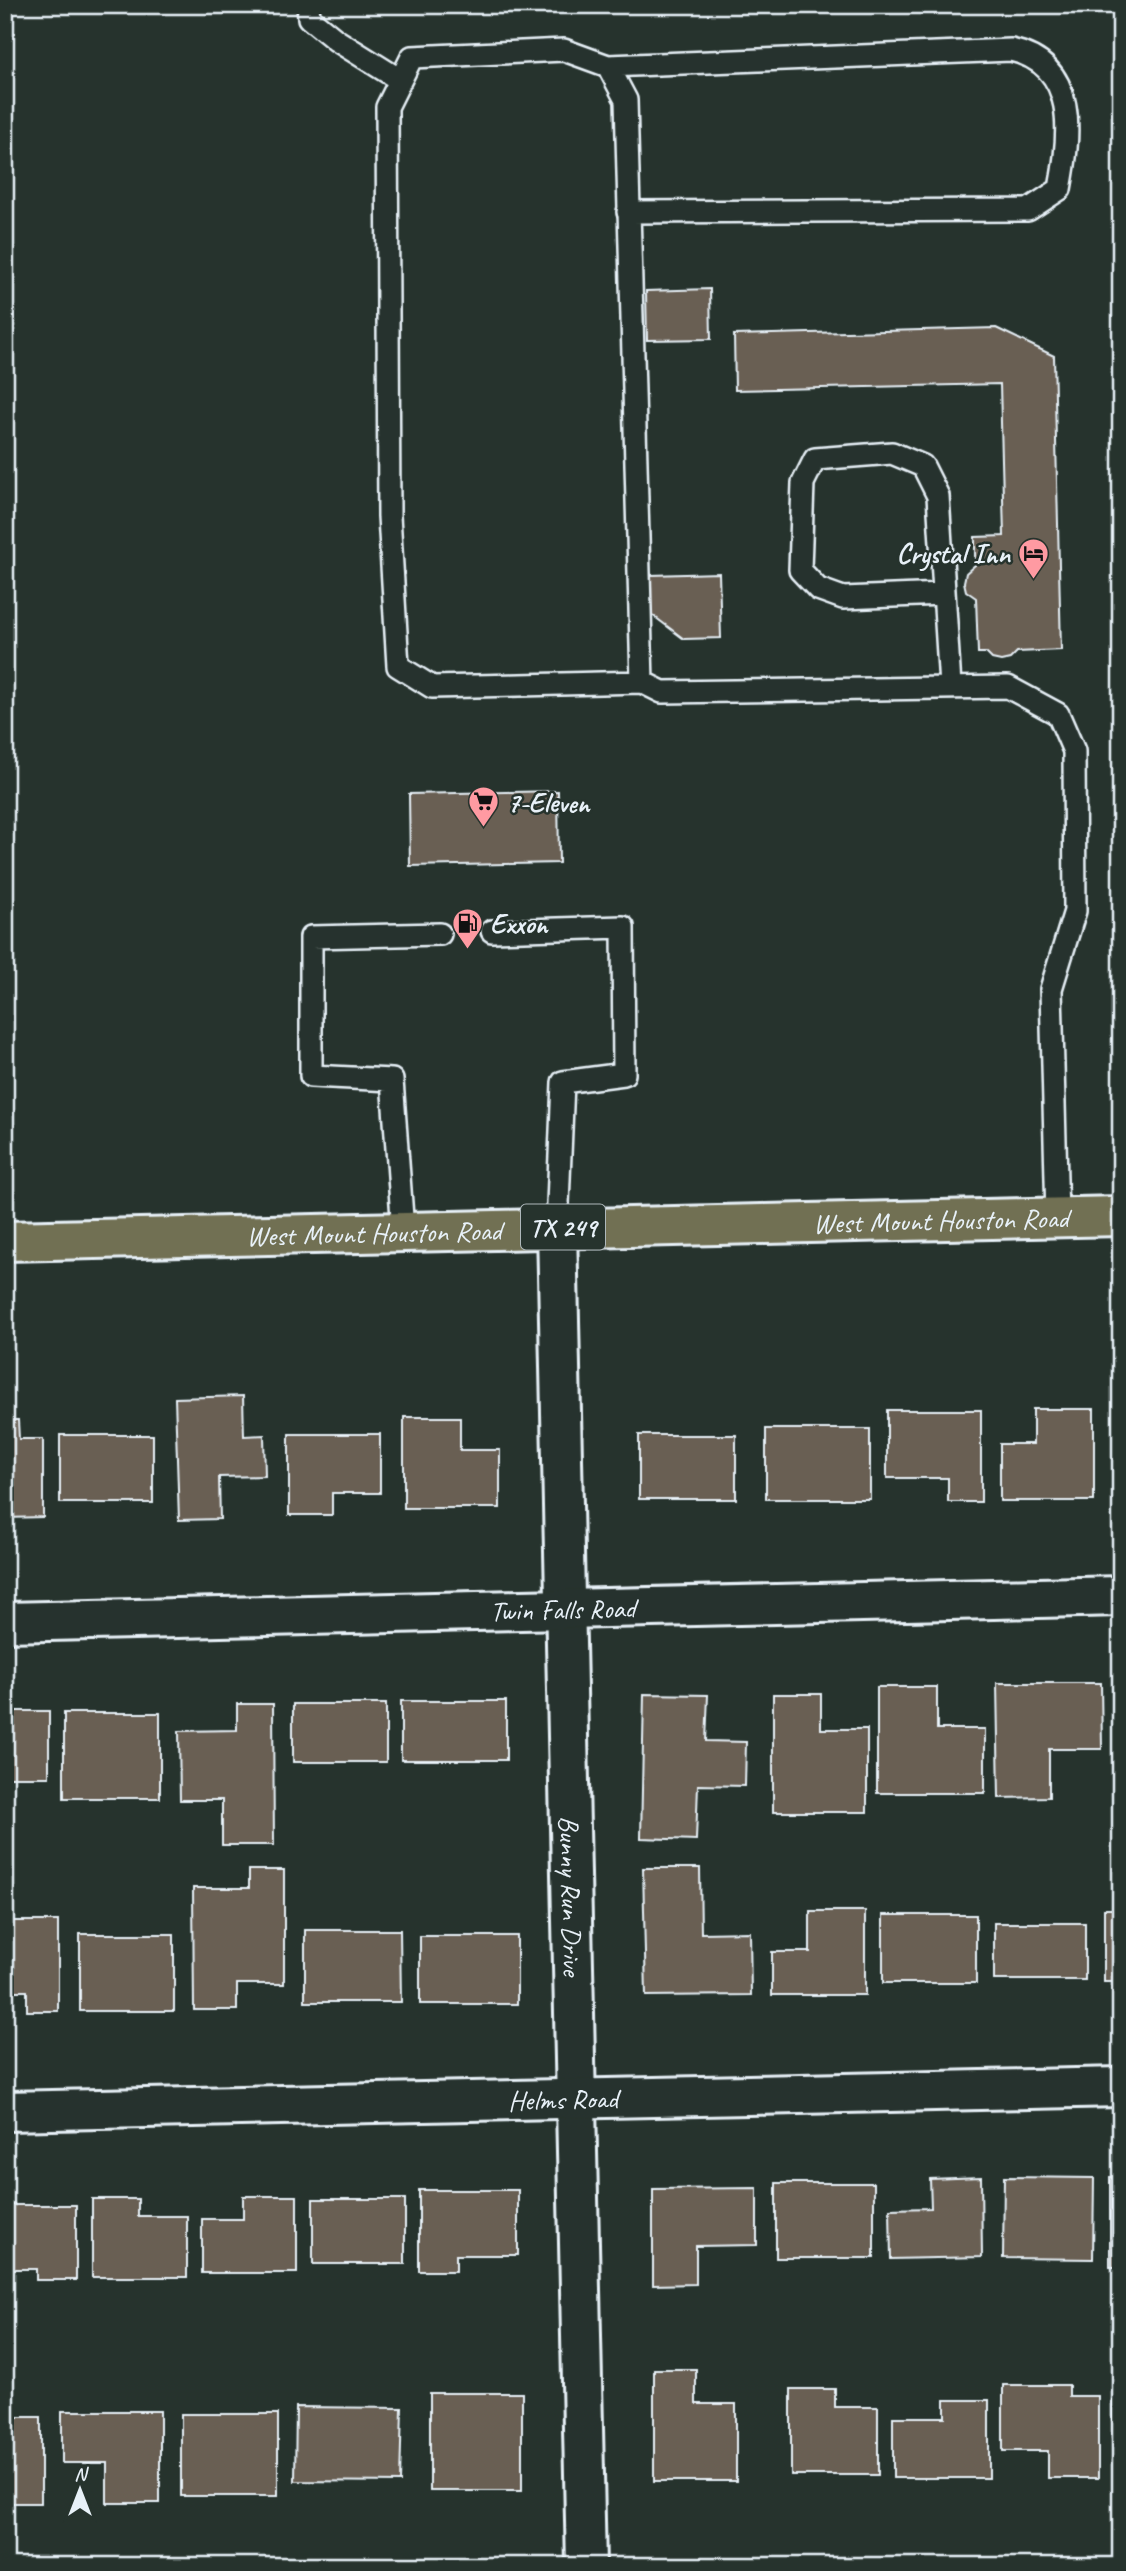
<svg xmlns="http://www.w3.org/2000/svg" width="1126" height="2571" font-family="Caveat,sans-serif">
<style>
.building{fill:#695f53;stroke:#e8f1f8;stroke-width:2}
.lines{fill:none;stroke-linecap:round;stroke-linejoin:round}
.service-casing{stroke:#e8f1f8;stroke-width:26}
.minor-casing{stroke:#e8f1f8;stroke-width:44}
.primary-casing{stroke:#e8f1f8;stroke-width:44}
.service{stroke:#26332d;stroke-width:21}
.minor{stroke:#26332d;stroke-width:38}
.primary{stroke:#716f52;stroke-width:38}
.labels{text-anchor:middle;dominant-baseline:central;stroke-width:5;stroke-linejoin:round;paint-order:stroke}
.shield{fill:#26332d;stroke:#aeb8bb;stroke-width:2}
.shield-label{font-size:26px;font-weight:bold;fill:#e8f1f8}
.poi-label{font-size:28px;font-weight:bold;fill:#e8f1f8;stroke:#26332d;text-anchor:start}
.street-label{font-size:28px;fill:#e8f1f8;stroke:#26332d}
</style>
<rect width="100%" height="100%" fill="#26332d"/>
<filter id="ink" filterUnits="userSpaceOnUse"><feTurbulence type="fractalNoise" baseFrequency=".0143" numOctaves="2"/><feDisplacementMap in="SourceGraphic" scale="14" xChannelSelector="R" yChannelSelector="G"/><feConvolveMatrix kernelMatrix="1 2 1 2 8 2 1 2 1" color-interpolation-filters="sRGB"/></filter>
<g filter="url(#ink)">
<path class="building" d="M710,289L711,339L647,340L646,291Z
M996,328L1054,356L1061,650L1017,652L1010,659L1001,661L992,659L986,653H978L976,598L966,591L964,582L966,573L975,565V537L1004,536L1000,384L735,390L734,335Z
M719,573L721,638L684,639L651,614V575Z
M558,791L559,863L410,866L409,794Z
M243,1396L244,1436L264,1435L265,1476L219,1477L220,1519L179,1520L175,1398Z
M1117,1402H1121V1496H1119Z
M1033,1409H1094V1501H1000V1444H1033Z
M887,1410H981V1502H948V1478H887Z
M404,1417H460V1450H500V1508H404Z
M5,1420H18L19,1439H43V1517L5,1518Z
M766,1429H870V1499H766Z
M289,1434H380V1493H332V1515H289Z
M60,1435H153V1503H60Z
M639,1435H736V1499H639Z
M997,1683H1101L1102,1749H1049V1797L999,1798Z
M1117,1683H1121V1803H1117Z
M877,1687H937V1729H985V1793H877Z
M644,1694L708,1695L706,1741L746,1742L745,1786L698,1785L696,1840L641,1838Z
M773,1694H821V1729H867V1812H773Z
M401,1701H506V1760H401Z
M237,1704H273L274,1845H222V1800H180L179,1731L237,1730Z
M293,1704H386V1762H293Z
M5,1711H49V1777H5Z
M64,1713H160V1798H64Z
M643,1868H700L701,1933L750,1932L751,1995L646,1996Z
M249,1870H284V1984H237V2010H194L193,1888H249Z
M1104,1909H1121V1982H1104Z
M810,1911H865V1995H772V1952H810Z
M883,1915H976V1983H883Z
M5,1921H58V2011H27V1991H5Z
M994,1923H1085V1980H994Z
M305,1930H400L401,2002H305Z
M80,1934H174V2011H80Z
M420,1936H517V2004H420Z
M981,2177L982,2257L891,2259L890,2209L931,2208L930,2179Z
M1004,2177L1094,2178L1093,2259L1003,2258Z
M1110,2177H1121V2267H1110Z
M776,2183H874V2258H776Z
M757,2188V2245L696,2246V2284L653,2285V2189Z
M419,2190H518V2255H456V2271H419Z
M243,2196H297V2273H202V2219H243Z
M92,2199H138V2216H187V2277H92Z
M313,2199H405V2264H313Z
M5,2205H76V2280H36V2269H5Z
M654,2369H696V2404H736V2481H654Z
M1003,2385H1069V2396H1098V2478H1048V2451H1003Z
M791,2389H835V2407H878V2475H791Z
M430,2393H522V2491H430Z
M945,2400H989V2478H893V2417H945Z
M1113,2400H1121V2463H1113Z
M296,2407L402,2408L400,2482L295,2481Z
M62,2411H160V2503H107V2463H62Z
M181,2414H278V2496H181Z
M5,2417H41V2503H5Z"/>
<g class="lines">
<defs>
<path id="service" d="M308,5L309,18L336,40L400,80
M608,66L626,100L642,682
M628,212L1028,210L1060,189C1070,136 1079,65 1011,50L608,66L564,50L412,57L387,107L389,516L398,666L432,687L642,682L662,692L1008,687L1058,714L1074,751L1075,911L1051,989L1057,1217
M944,594L843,598L818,589L800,570L803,483L815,459L892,453L923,466L938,496L950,686
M492,931L623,927L624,1074L563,1082L557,1228
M403,1231L392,1080L311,1076V937L440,934"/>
<g id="minor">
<path id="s1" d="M557,1228L586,2566"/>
<path id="s2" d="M5,1622L1121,1596"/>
<path id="s3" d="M5,2111L1121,2087"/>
</g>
<g id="primary">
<path id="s4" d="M5,1241L1121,1216"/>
</g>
</defs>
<use href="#service" class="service-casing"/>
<use href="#minor" class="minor-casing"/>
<use href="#primary" class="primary-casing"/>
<use href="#service" class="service"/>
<use href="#minor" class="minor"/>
<use href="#primary" class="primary"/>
</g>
</g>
<defs>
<symbol id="hotel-pin" viewBox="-11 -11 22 30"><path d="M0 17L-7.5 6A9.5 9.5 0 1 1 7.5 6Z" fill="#ff9aa2" stroke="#26332d"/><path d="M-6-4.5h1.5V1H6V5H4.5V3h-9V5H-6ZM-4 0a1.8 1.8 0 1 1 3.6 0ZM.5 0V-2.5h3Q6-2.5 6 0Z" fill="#111"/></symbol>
<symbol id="supermarket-pin" viewBox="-11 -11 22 30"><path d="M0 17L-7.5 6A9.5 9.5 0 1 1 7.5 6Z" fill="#ff9aa2" stroke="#26332d"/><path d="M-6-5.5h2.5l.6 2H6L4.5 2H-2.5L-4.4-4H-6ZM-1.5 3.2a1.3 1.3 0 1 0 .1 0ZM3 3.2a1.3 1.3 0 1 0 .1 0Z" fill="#111"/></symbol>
<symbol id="fuel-pin" viewBox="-11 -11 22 30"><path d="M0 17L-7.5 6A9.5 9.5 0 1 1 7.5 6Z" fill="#ff9aa2" stroke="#26332d"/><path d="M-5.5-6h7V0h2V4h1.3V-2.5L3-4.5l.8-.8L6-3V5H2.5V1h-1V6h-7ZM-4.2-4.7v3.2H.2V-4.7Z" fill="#111"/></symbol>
</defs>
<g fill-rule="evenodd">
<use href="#hotel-pin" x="1016" y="536" width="35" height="47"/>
<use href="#supermarket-pin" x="466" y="784" width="35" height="47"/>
<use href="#fuel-pin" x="450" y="906" width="35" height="47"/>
</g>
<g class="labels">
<rect class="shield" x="521" y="1204.5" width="84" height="45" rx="5"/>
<g class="shield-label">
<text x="563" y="1227">TX 249</text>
</g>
<g class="poi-label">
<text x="1010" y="553" text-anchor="end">Crystal Inn</text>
<text x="507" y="802">7-Eleven</text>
<text x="490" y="923">Exxon</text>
</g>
<g class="street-label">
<text stroke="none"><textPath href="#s4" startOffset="936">West Mount Houston Road</textPath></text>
<text stroke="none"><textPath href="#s4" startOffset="369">West Mount Houston Road</textPath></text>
<text stroke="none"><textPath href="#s2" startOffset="558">Twin Falls Road</textPath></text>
<text stroke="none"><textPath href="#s1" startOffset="668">Bunny Run Drive</textPath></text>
<text stroke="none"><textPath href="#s3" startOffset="558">Helms Road</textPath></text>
</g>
</g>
<rect width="1126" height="2571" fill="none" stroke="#26332d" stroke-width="28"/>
<rect x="14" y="14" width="1098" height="2543" fill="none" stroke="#e8f1f8" stroke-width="2.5" filter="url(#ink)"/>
<g transform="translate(80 2490)" stroke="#26332d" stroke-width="5" paint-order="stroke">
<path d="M0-5L12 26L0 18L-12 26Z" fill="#e8f1f8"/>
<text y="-10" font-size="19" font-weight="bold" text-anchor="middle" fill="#e8f1f8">N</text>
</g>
</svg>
